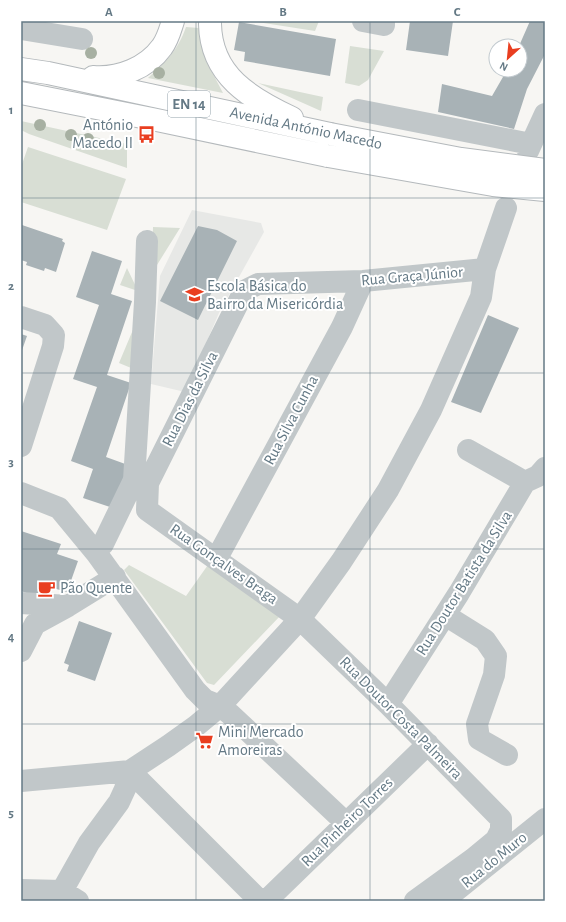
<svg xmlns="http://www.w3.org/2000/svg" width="566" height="922" font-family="'Alegreya Sans',sans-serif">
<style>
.built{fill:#e7e8e6}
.green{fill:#d8ded4}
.building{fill:#a8b2b6}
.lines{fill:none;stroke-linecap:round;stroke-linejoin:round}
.highway-casing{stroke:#b4b9bc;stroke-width:24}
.minor{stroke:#c1c7c9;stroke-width:22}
.highway{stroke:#fff;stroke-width:22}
.highway-bridge-casing{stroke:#b4b9bc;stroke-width:24;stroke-linecap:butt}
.highway-bridge{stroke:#fff;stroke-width:22}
.tree{fill:#a7b0a2}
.grid{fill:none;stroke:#647985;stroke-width:1;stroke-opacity:0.55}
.labels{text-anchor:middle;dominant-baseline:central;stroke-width:4;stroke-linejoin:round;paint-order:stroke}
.shield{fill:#fff;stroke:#92a1aa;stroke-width:1}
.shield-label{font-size:15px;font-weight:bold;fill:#647985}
.poi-label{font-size:16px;fill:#647985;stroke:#fff;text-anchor:start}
.street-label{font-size:16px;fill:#647985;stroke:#fff}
.neatline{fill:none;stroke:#647985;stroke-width:1.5}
.grid-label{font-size:13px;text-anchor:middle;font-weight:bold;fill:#647985}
</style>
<rect width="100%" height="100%" fill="#f7f6f3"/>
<path class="built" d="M192,210L261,223L264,232L219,313L185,392L151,384L160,276Z"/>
<path class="green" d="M250,21H319L315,31Z
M186,27L199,28L211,70L223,93L148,78C167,60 177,52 186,27Z
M350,46L384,51L368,80L359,86L345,83Z
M258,83L323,97L321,111Z
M21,121L127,144V168L29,134L21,130Z
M28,147L126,179L107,230L21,202V167Z
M153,227L180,228L152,273Z
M127,268L138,291L120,285Z
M140,313L136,370L119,363Z
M210,562L281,615L214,685L207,683L124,570L129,565L186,596Z"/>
<path class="building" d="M410,21H453L448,56L406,50Z
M530,21H545V54L527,89L514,129L438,112L442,84L492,96L507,70H520V46H519Z
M239,22L336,39L330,76L244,61L245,52L234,50Z
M22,225L63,239L62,241L65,243L56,272L45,268L44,271L26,265L27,262L21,260Z
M198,226L217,230L237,241L198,320L160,301Z
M92,251L122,261L111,294L132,301L107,375L131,383L106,457L128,465L113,508L83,498L93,469L71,461L97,387L73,379L99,305L76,297Z
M488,315L519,328L481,413L451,402Z
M21,334L27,336L21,353Z
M21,531L61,544L57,554L78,561L67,592L46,586L42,599L21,591Z
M79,621L112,633L95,681L67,671L69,665L64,663Z"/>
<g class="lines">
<defs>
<path id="highway" d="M210,24C211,76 250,98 292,118
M21,69L48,73L330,134
M93,77C119,79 147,68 162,47C168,39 170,30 173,21
M21,93L152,119L328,156"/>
</defs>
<use href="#highway" class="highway-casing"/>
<path class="minor" d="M363,21L384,25V21
M21,29L82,39
M358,110L531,144
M528,151L545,114
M21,317L45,325L54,335L53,346L21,446
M468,450L525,482
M21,493L59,508L97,554L195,690L205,700L220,706L230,714L346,823
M103,544L134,480L145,302L147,241
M217,558L342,327L363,281
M21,603L68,606
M445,615L485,640L496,656L494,675L477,724L479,739L507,755
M21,651L35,624L68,606L115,577
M388,704L459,593L525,482L538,476L545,468
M21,781L130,771L168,746L196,726L220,706L300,619L341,562L388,490L431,410L481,297L485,269L506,208
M21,890L62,891L78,901
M62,891L89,843L119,802L125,789L130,771L260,901
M266,901L428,744
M415,901L473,859L496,840L501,830V819L388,704L300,619L147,510L148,483L244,291L258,284L363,281L485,269
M443,901L545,819"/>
<use href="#highway" class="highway"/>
<defs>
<path id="highway-bridge" d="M330,134L461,159L545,170
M328,156L493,185L545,190"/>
</defs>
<use href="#highway-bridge" class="highway-bridge-casing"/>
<use href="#highway-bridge" class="highway-bridge"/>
</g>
<g class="tree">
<circle cx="91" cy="53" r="6"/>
<circle cx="159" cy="73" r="6"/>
<circle cx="40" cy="125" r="6"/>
<circle cx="71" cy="135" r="6"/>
<circle cx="88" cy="139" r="6"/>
</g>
<path class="grid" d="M196,21V901M370,21V901M21,198H545M21,373H545M21,549H545M21,724H545"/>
<defs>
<symbol id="bus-bare" viewBox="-9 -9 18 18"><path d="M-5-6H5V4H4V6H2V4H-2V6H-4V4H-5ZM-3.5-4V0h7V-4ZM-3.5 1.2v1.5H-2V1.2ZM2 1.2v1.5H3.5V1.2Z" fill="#e93e20" stroke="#fff" stroke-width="2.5" paint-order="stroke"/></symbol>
<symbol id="school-bare" viewBox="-9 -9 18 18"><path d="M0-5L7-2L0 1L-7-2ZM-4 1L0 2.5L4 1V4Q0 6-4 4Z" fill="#e93e20" stroke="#fff" stroke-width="2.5" paint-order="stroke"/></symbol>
<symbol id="cafe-bare" viewBox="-9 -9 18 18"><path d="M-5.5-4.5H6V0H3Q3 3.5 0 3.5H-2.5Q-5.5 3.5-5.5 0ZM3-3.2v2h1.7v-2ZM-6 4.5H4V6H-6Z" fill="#e93e20" stroke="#fff" stroke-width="2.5" paint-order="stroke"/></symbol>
<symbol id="supermarket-bare" viewBox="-9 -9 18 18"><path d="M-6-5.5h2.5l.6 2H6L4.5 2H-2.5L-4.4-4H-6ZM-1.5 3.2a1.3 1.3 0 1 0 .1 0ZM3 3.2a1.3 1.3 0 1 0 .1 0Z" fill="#e93e20" stroke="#fff" stroke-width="2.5" paint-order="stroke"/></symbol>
</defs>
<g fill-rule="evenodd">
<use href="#bus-bare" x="134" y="122" width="25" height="25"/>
<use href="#school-bare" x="182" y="282" width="25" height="25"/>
<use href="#cafe-bare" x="34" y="576" width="25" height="25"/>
<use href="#supermarket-bare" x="192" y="728" width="25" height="25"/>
</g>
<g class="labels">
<rect class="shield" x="168" y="91" width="42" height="26" rx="3"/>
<g class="shield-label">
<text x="189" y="104">EN 14</text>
</g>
<g class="poi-label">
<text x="133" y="125" text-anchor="end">António<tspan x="133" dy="18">Macedo II</tspan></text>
<text x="207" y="286">Escola Básica do<tspan x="207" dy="18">Bairro da Misericórdia</tspan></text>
<text x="60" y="588">Pão Quente</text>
<text x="218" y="732">Mini Mercado<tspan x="218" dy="18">Amoreiras</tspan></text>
</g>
<g class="street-label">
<text transform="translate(306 128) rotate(12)">Avenida António Macedo</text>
<text transform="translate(412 276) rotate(-5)">Rua Graça Júnior</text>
<text transform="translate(190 399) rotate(-63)">Rua Dias da Silva</text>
<text transform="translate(291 420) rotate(-62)">Rua Silva Cunha</text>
<text transform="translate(224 564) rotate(35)">Rua Gonçalves Braga</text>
<text transform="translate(464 583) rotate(-58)">Rua Doutor Batista da Silva</text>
<text transform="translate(401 718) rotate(45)">Rua Doutor Costa Palmeira</text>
<text transform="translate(347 822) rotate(-44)">Rua Pinheiro Torres</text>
<text transform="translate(494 860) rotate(-39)">Rua do Muro</text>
</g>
</g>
<rect width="566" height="922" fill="none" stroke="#ffffff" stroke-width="44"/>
<g transform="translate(508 58) rotate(207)"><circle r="19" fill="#ffffff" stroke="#c1c9ce"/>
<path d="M0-3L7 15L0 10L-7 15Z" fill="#e93e20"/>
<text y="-6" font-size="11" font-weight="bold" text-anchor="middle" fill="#647985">N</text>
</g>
<rect x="22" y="22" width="522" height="878" class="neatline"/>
<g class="grid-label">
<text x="109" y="16">A</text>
<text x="283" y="16">B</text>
<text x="457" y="16">C</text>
<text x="11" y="114">1</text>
<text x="11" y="290">2</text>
<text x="11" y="466">3</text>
<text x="11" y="641">4</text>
<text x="11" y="817">5</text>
</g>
</svg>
